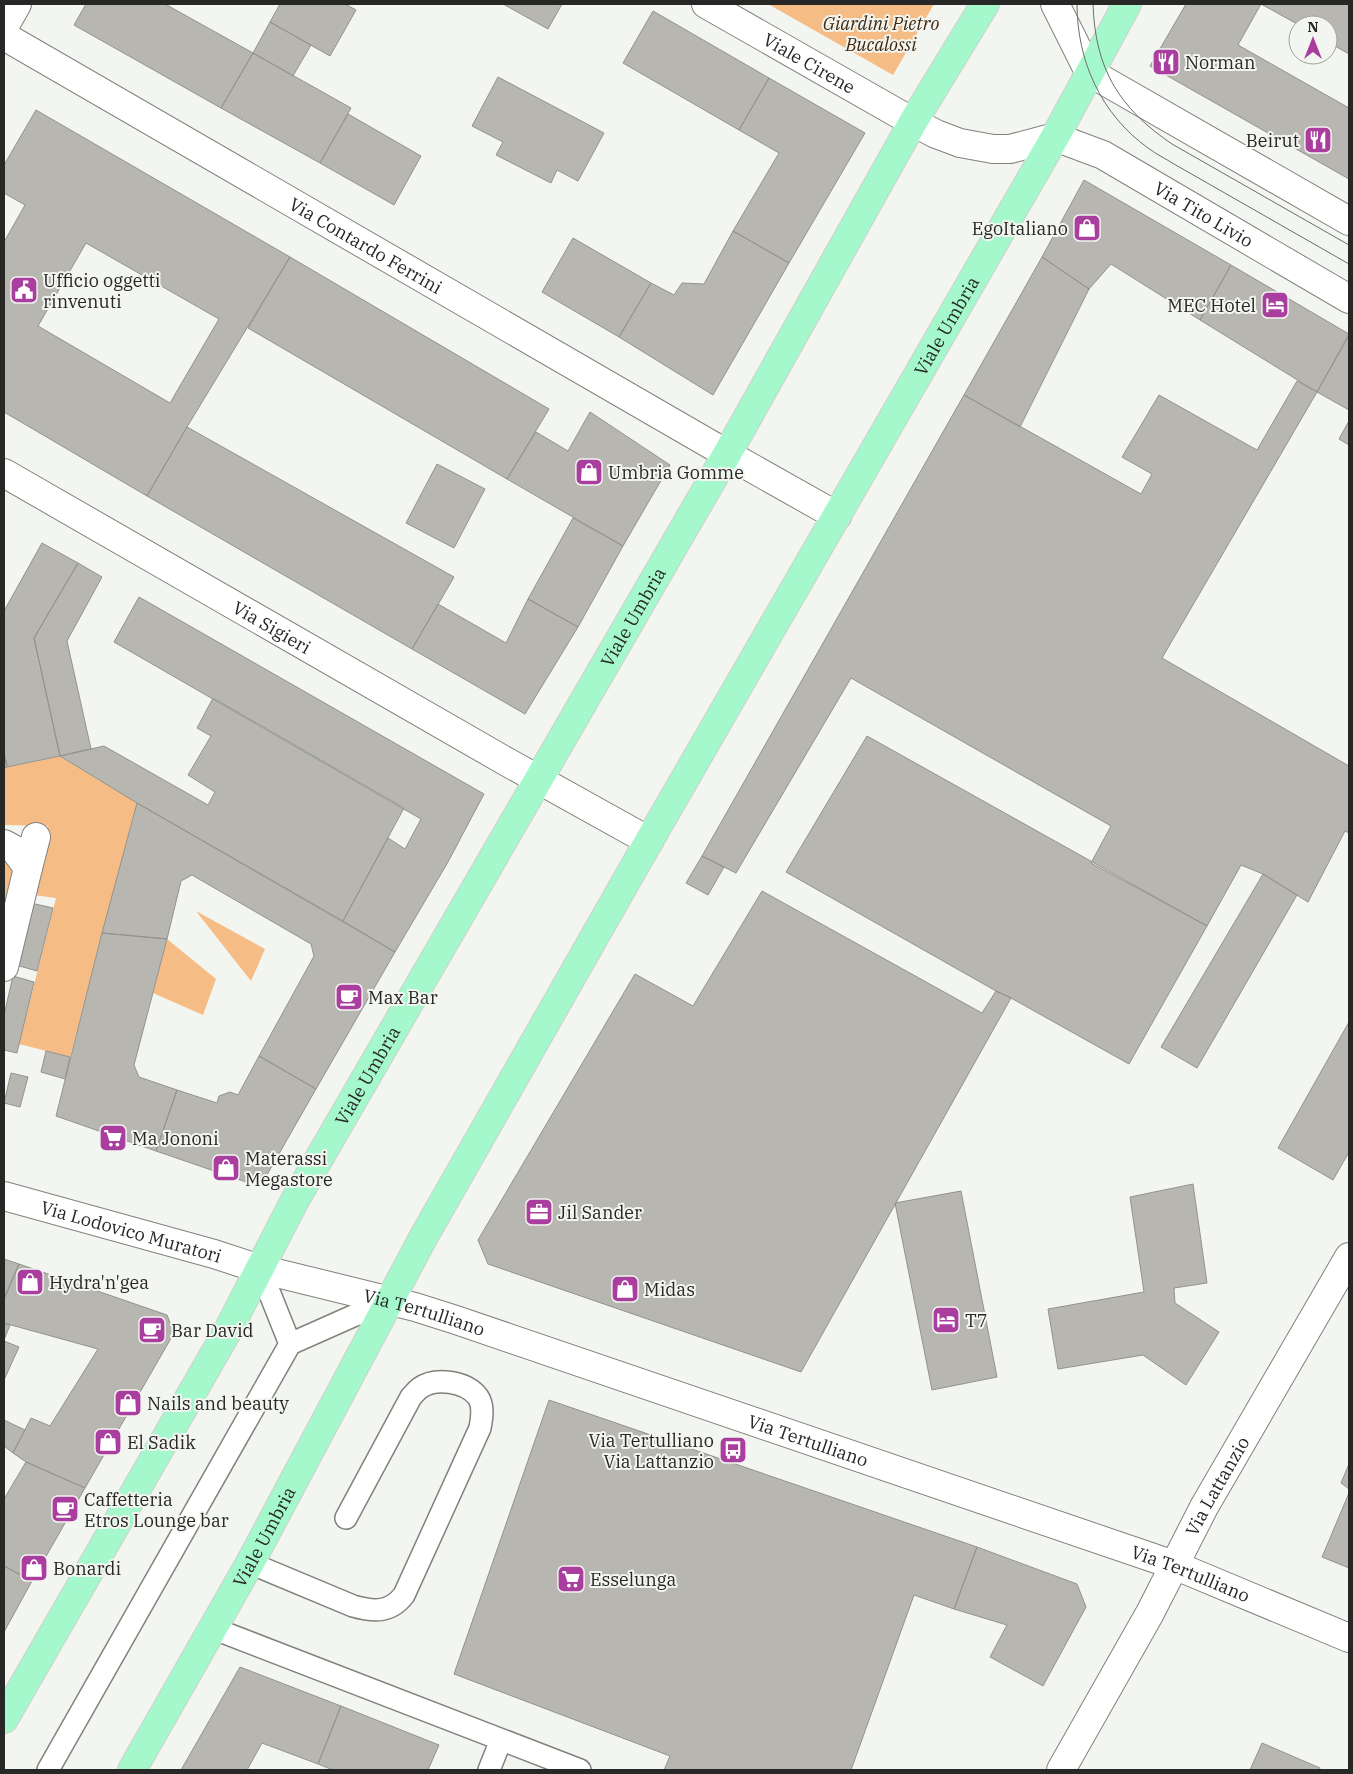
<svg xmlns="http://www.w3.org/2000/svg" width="1353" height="1774" font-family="'IBM Plex Serif',serif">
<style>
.green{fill:#f5bc86}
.building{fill:#b7b6b1;stroke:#93928d;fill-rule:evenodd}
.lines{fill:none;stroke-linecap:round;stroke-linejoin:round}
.lane-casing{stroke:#80827e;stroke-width:24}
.street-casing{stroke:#80827e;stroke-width:30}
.primary-casing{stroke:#cfd0cf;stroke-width:30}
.lane{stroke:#fff;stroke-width:21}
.street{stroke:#fff;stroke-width:28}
.primary{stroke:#a5f8cb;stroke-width:28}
.tram{stroke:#6b6d6a;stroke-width:1}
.labels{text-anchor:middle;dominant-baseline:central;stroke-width:4;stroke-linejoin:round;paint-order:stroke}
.park-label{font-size:18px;font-style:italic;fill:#412911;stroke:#f3f5f0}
.poi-label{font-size:18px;fill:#272826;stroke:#f3f5f0;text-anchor:start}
.street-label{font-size:18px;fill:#272826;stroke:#f3f5f0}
</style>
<rect width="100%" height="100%" fill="#f3f5f0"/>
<path class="green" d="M768,4H934L893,75Z
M60,756L137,803L70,1057L19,1044L56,898L33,895L48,826L4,825V768Z
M4,856L14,866L4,940Z
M196,911L265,949L251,981Z
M167,939L216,979L203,1015L153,993Z"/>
<path class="building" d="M86,4H165L253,53L221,108L74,25Z
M280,4H345L356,10L330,56L270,22Z
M503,4H562L548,29Z
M1186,4H1261L1238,45L1349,108V179L1150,66Z
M1261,4H1349V54L1328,42V25H1299Z
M653,11L769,78L739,130L623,63Z
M270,22L311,45L293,76L253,53Z
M253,53L351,108L320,163L221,108Z
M498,77L604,133L578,181L557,170L551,183L496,155L503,142L472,126Z
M769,78L865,133L789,263L733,231L779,153L739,130Z
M36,110L290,257L187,427L147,496L4,412V242L25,205L4,193V165ZM86,243L219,319L170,403L38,326Z
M348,114L421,156L394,205L320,163Z
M1084,180L1231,265L1200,320L1111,264L1089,289L1042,257Z
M733,231L789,263L713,395L619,337L651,283L674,295L682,283L704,284Z
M573,238L651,283L619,337L542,292Z
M290,257L549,409L507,479L248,328Z
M1042,257L1089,289L1020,427L964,395Z
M1231,265L1349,334L1317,392L1200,320Z
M1349,336V410L1317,392Z
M1297,381L1317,392L1162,658L1349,766V833L1345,831L1308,902L1263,874L1241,865L1207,926L1091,863L1111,826L851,678L736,873L702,856L964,395L1141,494L1152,474L1122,457L1159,395L1257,450Z
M590,412L670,465L623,546L507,479L536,432L568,451Z
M1349,421V445L1339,439Z
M187,427L454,577L412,649L147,496Z
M437,464L485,489L454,548L406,523Z
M573,518L623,546L578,627L528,599Z
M42,543L78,563L34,638L60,756L7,767L4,752V611Z
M78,563L102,577L67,641L91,749L60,756L34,638Z
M139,597L484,794L448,862L395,952L343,921L388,838L405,849L421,819L114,642Z
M528,599L578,627L525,714L412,649L438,604L506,643Z
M213,698L404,808L343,921L137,803L60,756L104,746L208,805L215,792L188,775L211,736L197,728Z
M867,736L1207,926L1129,1064L1011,998L996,991L786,872Z
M4,752L7,767L4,768Z
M137,803L395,952L316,1089L259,1056L314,956L311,944L192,875L181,881L167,939L102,933Z
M702,856L724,867L708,895L686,883Z
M1263,874L1297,895L1197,1068L1161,1047Z
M762,891L982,1013L996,991L1011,998L801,1372L488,1264L478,1240L635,974L693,1006Z
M31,903L53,908L37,971L16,965Z
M102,933L167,939L134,1065L139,1077L177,1090L156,1151L56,1116Z
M13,976L34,982L17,1053L4,1050V1015Z
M1349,1022V1152L1333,1180L1278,1148Z
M46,1051L70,1057L65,1079L41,1072Z
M259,1056L316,1089L264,1180L252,1184L156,1151L177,1090L217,1103L219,1096L230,1092L238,1095Z
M11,1073L28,1077L20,1107L4,1103Z
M1193,1184L1207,1283L1174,1288L1175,1303L1219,1332L1186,1385L1143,1355L1058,1369L1048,1309L1144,1292L1130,1197Z
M961,1191L997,1377L932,1390L895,1203Z
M4,1259L19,1264L4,1299Z
M19,1264L167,1315L174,1333L85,1488L26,1462L13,1453L31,1418L50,1426L98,1349L4,1323V1299Z
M4,1323L10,1325L4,1340Z
M4,1341L19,1347L4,1380Z
M549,1400L977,1547L954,1609L914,1595L851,1770H664L670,1756L454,1674Z
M4,1420L25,1430L13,1453L4,1446Z
M26,1462L85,1488L32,1581L4,1566V1499Z
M1349,1464V1489L1341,1483Z
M1349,1493V1568L1322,1557Z
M977,1547L1077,1584L1086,1607L1043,1686L990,1657L1007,1625L954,1609Z
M4,1566L32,1581L4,1632Z
M240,1667L341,1706L318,1764L262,1743L247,1770H181Z
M341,1706L439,1745L428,1770H333L318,1764Z
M1262,1743L1320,1768L1319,1770H1250Z"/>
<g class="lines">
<defs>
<path id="lane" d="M260,1269L290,1344
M250,1563L353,1606C374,1612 390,1613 404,1595L480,1428C482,1418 484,1406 478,1397C466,1381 435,1377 420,1388C417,1390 414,1394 411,1397L346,1518
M212,1628L580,1770
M48,1770L290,1344L389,1300
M489,1770L501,1740"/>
<g id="street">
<path id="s1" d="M706,4L913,122L936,134L960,143L993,149H1010L1055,137L1103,155L1349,299"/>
<path d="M1055,4L1089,72L1349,221"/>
<path d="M4,27L17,4"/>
<path id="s2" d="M4,36L727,454L837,516"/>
<path id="s3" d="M4,473L507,762L649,841"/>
<path d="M4,844L15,850L28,868L4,967"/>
<path d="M28,868L36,837"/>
<path id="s4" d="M4,1196L214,1254L260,1269L415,1307L456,1320L1174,1565L1349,1638"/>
<path id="s5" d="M1061,1770L1150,1613L1204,1507L1349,1257"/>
</g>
<g id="primary">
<path id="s6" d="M4,1719L227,1332L295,1200L727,454L913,122L985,4"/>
<path id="s7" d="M132,1770L250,1563L423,1238L649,841L1055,137L1127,4"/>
</g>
</defs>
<use href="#lane" class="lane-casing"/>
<use href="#street" class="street-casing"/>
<use href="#primary" class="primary-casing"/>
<use href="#lane" class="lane"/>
<use href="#street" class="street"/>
<use href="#primary" class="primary"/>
<path class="tram" d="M1077,4C1077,61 1101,114 1148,148C1156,154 1166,159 1174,164L1349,264
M1093,4C1095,69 1119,108 1172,144L1349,245"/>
</g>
<defs>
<symbol id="restaurant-square" viewBox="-11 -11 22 22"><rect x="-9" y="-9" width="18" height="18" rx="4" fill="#a93e9f" stroke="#f3f5f0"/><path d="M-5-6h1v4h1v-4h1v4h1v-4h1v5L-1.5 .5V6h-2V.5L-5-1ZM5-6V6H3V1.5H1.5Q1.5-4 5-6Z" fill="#fff"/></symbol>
<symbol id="shop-square" viewBox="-11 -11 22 22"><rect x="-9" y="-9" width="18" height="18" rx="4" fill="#a93e9f" stroke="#f3f5f0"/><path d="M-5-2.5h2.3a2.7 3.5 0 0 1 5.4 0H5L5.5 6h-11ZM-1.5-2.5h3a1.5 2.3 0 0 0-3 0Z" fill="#fff"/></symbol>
<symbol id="civic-square" viewBox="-11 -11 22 22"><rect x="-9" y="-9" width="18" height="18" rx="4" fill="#a93e9f" stroke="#f3f5f0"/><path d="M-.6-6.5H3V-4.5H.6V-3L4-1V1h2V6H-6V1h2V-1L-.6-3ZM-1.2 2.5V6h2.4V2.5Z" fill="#fff"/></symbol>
<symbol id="hotel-square" viewBox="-11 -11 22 22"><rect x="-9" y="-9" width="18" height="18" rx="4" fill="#a93e9f" stroke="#f3f5f0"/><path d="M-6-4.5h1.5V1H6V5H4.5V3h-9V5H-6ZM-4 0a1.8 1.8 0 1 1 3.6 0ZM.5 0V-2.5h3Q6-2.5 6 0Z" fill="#fff"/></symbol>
<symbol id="cafe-square" viewBox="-11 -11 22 22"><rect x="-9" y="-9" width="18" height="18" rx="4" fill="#a93e9f" stroke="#f3f5f0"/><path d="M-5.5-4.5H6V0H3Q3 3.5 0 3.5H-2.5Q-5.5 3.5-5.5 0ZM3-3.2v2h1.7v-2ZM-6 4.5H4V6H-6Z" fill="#fff"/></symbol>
<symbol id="supermarket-square" viewBox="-11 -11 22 22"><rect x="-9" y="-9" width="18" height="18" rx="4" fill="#a93e9f" stroke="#f3f5f0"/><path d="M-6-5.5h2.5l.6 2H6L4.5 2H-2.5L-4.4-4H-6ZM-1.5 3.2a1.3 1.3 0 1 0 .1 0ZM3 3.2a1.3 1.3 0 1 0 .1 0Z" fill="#fff"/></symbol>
<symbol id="office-square" viewBox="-11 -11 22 22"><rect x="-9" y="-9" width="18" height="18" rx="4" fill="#a93e9f" stroke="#f3f5f0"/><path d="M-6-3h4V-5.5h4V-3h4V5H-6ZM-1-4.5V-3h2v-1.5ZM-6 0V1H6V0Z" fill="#fff"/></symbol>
<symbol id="bus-square" viewBox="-11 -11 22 22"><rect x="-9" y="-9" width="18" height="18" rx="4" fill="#a93e9f" stroke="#f3f5f0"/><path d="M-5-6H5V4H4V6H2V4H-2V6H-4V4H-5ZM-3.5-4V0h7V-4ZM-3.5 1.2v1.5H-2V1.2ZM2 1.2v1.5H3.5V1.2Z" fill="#fff"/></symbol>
</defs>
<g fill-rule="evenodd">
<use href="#restaurant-square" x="1150" y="46" width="32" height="32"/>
<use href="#restaurant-square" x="1302" y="124" width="32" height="32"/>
<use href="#shop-square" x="1071" y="212" width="32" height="32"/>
<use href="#civic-square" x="8" y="274" width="32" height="32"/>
<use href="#hotel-square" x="1259" y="289" width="32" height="32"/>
<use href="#shop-square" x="573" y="456" width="32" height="32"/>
<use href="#cafe-square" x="333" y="981" width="32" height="32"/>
<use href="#supermarket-square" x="97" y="1122" width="32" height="32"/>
<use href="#shop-square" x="210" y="1152" width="32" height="32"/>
<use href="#office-square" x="523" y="1196" width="32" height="32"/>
<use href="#shop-square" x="14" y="1266" width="32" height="32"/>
<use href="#shop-square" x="609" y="1273" width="32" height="32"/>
<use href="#hotel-square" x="930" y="1304" width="32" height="32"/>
<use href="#cafe-square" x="136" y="1314" width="32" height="32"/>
<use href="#shop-square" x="112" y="1387" width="32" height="32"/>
<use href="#shop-square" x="92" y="1426" width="32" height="32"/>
<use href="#bus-square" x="717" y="1434" width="32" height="32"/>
<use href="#cafe-square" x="49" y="1493" width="32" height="32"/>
<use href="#shop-square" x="18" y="1552" width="32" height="32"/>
<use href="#supermarket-square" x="555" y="1563" width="32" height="32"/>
</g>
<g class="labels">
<g class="park-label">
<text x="881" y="23">Giardini Pietro<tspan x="881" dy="21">Bucalossi</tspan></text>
</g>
<g class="poi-label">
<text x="1185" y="62">Norman</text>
<text x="1299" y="140" text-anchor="end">Beirut</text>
<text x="1068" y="228" text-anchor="end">EgoItaliano</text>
<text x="43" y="280">Ufficio oggetti<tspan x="43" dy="21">rinvenuti</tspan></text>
<text x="1256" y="305" text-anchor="end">MEC Hotel</text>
<text x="608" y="472">Umbria Gomme</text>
<text x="368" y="997">Max Bar</text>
<text x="132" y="1138">Ma Jononi</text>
<text x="245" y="1158">Materassi<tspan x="245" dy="21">Megastore</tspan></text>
<text x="558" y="1212">Jil Sander</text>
<text x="49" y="1282">Hydra'n'gea</text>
<text x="644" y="1289">Midas</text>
<text x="965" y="1320">T7</text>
<text x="171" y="1330">Bar David</text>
<text x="147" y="1403">Nails and beauty</text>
<text x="714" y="1440" text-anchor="end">Via Tertulliano<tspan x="714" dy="21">Via Lattanzio</tspan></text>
<text x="127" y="1442">El Sadik</text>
<text x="84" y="1499">Caffetteria<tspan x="84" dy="21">Etros Lounge bar</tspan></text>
<text x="53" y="1568">Bonardi</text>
<text x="590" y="1579">Esselunga</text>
</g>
<g class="street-label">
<text stroke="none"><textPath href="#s1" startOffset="119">Viale Cirene</textPath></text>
<text stroke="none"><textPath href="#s1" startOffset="555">Via Tito Livio</textPath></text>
<text stroke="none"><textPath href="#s2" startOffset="418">Via Contardo Ferrini</textPath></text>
<text stroke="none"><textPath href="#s7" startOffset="1658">Viale Umbria</textPath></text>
<text stroke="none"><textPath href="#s6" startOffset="1269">Viale Umbria</textPath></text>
<text stroke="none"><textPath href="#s3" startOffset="309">Via Sigieri</textPath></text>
<text stroke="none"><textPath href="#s6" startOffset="739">Viale Umbria</textPath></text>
<text stroke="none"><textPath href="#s4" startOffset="132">Via Lodovico Muratori</textPath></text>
<text stroke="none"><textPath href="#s4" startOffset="436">Via Tertulliano</textPath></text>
<text stroke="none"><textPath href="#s4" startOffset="841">Via Tertulliano</textPath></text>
<text stroke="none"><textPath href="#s5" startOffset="324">Via Lattanzio</textPath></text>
<text stroke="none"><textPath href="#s7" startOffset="268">Viale Umbria</textPath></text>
<text stroke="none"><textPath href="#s4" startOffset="1246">Via Tertulliano</textPath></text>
</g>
</g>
<rect width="1353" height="1774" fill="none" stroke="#272826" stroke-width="10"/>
<g transform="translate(1313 40)"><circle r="24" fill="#f3f5f0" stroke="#a1a39f"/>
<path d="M0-4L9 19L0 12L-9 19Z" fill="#a93e9f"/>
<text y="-8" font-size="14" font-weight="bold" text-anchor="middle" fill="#272826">N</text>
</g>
</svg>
